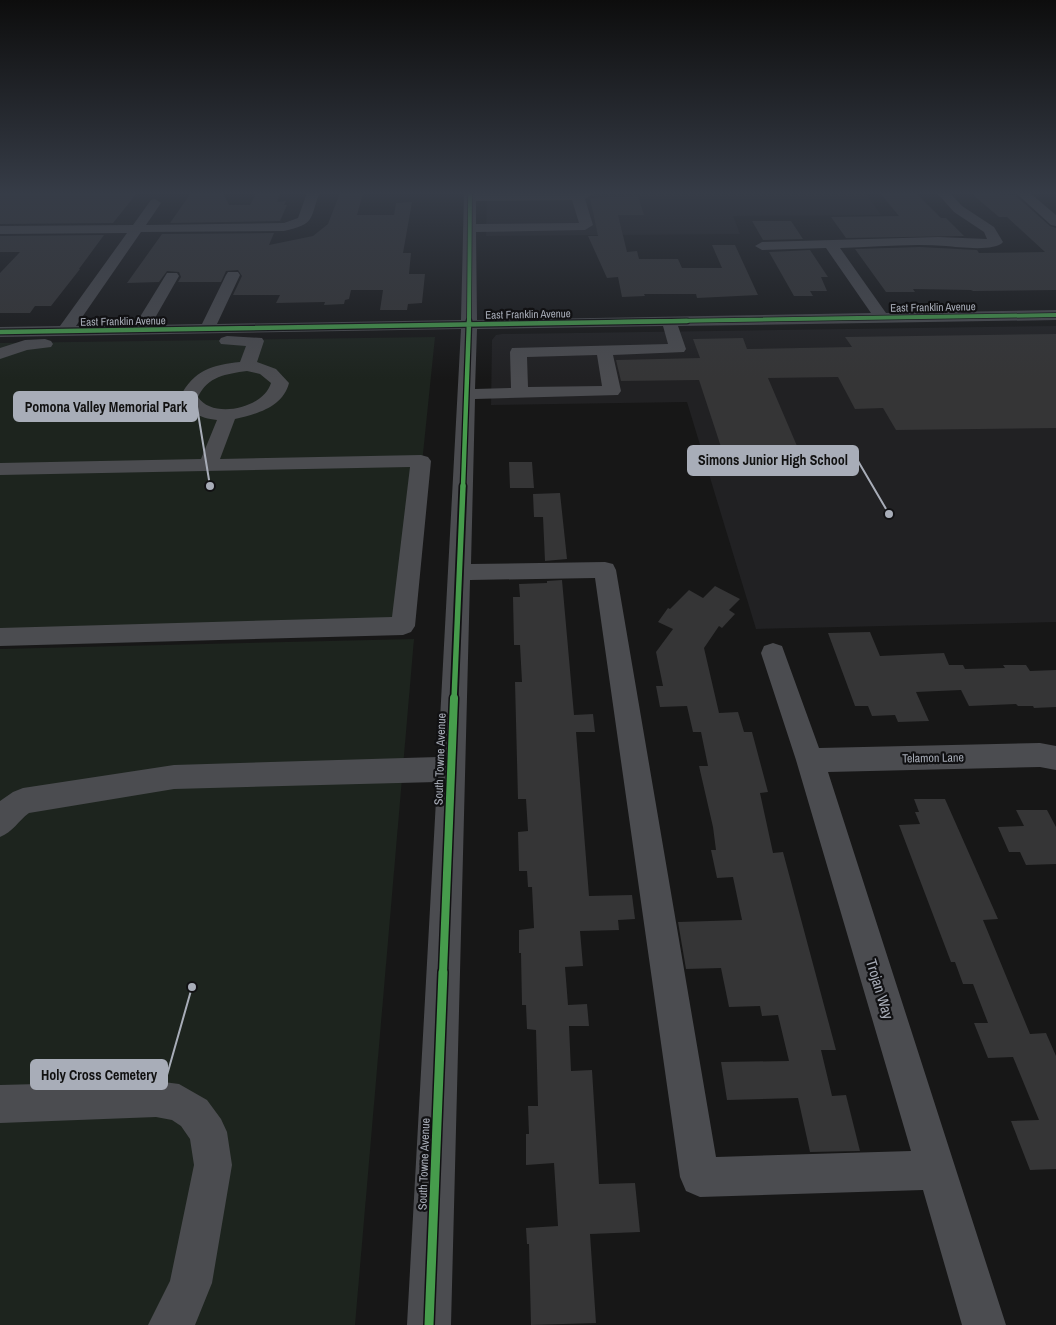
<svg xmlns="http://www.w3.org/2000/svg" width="1056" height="1325" font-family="'Archivo Narrow',sans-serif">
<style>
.built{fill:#212123}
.green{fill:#1d241e}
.building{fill:#353536}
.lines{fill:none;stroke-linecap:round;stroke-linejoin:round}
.minor{fill:#4b4c50;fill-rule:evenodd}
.cycleway-far4-casing{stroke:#111113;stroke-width:5.5}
.cycleway-far3-casing{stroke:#111113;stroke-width:7}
.cycleway-far2-casing{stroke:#111113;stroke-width:9}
.cycleway-far1-casing{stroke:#111113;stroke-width:11}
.cycleway-casing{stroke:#111113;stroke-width:12}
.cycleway-far4{stroke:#469c4c;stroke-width:4}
.cycleway-far3{stroke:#469c4c;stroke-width:4.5}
.cycleway-far2{stroke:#469c4c;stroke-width:5.5}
.cycleway-far1{stroke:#469c4c;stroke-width:8}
.cycleway{stroke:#469c4c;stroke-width:9}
.labels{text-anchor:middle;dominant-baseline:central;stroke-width:4.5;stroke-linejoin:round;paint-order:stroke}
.far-street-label{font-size:11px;fill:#a8adb8;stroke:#111113}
.street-label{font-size:12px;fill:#a8adb8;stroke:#111113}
.near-street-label{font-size:15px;fill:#a8adb8;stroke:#111113}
.leader{fill:none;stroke:#a8adb8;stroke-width:2}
.callout-dot{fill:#a8adb8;stroke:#111113;stroke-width:2}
.callout{fill:#a8adb8;stroke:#a8adb8;stroke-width:2}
.callout-label{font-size:14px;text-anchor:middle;font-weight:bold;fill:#111}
</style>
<rect width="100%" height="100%" fill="#171717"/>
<path class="built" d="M487,193H865L881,215L733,216L740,234L486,236Z
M1056,326V622L756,629L687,402L491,405L492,340L496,335L502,334Z"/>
<path class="green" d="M435,337L405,629L0,640V343Z
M414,639L355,1325H0V649Z"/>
<path class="building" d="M0,193H137L113,223L0,224Z
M191,193H223L229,205H250L256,194H280L277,202L286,201L284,205H287L280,221L170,223Z
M340,193H363L357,215H394L396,203L412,202L403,253H411L409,274H425L422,303L408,304L407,310H380L383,290H351L349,299L345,300L344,304L324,305L325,302L276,303L280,295H233L242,276L238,270L226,271L221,282H178L181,277L179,272L167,271L159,282L127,283L162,234L274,233L269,245L313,236L328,224Z
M880,193H916L941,218H946L964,236L846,238L831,217L899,216Z
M971,193L1015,195L1050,226L1056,228V290L973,291L971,290L913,289L915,292H886L855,249L920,247L977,250L979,253L1045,252L1007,217H999Z
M638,196L644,215H618L627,252L637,251L639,259H678L682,268H722L712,245H735L758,295L697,298L696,294H644L645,296L622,297L618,277L607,278L588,236H598L590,198Z
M752,221H791L803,239L763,240Z
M104,235L79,269H80L51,306H35L30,313H0V273L20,252H0V236Z
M810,250L828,277H821L827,291H810L813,296H794L769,252Z
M1056,334V428L896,430L883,408L855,409L838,377L768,378L797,446H801L812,470L725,471L717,447H721L699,380L621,381L616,360L700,358L693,339L743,338L747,349L852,347L845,337Z
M509,462H532L534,488H510Z
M560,493L567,559L545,561L543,517H534L533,494Z
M562,580L574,715L593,714L595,732H576L589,896L632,895L635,919L618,920L619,930L580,931L583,966L565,967L568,1005L587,1004L589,1026H569L571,1071L592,1070L599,1184L635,1183L640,1232L590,1234L596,1323L531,1325L529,1244H527L526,1228L558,1226L554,1163L526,1165V1134H529L528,1106H538L536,1030L527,1029L526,1005H522L521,953H519V930L534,928L532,887H528L527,871H519L518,832L528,831L526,799H518L515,682H522L520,645H514L513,597H520L519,584L547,583V581Z
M715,586L740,599L729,610L735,614L722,628L719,626L704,648L719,713L738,712L744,732H752L768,792L760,793L773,853L783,852L836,1050H821L832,1096L846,1095L860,1151L810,1152L798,1098L727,1100L721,1062L789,1061L778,1015L762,1016L760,1006L729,1007L721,968L686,969L678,922L742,920L733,877L717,878L711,850H716L713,827L699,766H708L701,732H693L687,706L660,707L656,686H663L656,652L673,629L658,622L668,608L670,609L689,590L703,598Z
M870,632L880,656L944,653L949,665H963L965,669L1005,668L1003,665H1026L1030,671L1056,670V707L1034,708L1033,706H1018L1016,704L969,706L961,690L916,692L929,721L898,722L895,715L872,716L868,706H855L828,633Z
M914,799H945L998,919L983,920L1030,1034L1046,1033L1056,1056V1169L1030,1170L1011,1121L1039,1120L1013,1057L988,1058L974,1023H988L973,984H963L955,962H951L899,825L920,824L915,812H919Z
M1016,810H1047L1056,827V864L1026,865L1020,852H1009L998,827L1024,826Z"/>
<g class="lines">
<path class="minor" d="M307,193H319C310,221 314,224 284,231L141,232L76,326L135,325L167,273H177L179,276L151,325L202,324L226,275L228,272H238L240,275L217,324L461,320L464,193L592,194L585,199L593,225L585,230L476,232L477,320L871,313L826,248L762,250L755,246L762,242L938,237L987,239L984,232L954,212L937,193H950L962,206L994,227L1003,242C995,252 958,247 946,246C911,243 875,247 840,248L886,313L1056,310V320L678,326L686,349L684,352L613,355L621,391L618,395L475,399L471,564L605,562L613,564L616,570L716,1157L911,1151L796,760L761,653L764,646L773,643L782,646L819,748L1040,743L1056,746V770L1040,767L828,772L1006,1325H962L923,1190L700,1197L686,1191L680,1177L595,578L470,580L451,1325H407L437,782L174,789L29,813C18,821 13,832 0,837V801L13,792L23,788L174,765L438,757L461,329L0,337V327L60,326L127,233L0,234V226L133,225L151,200L155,199L161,203L146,225L284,223L298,218ZM572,200L579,223L476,224V201ZM663,326L668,344L512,348L510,352L511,388L475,389L477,329ZM597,355L602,386L528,387L527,357Z
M1016,193H1030L1056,215V226L1051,225Z
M227,336L262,338L264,341L257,362L276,369L289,383C283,407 257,414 235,419L220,459L421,455L428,457L431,461L415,626L411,632L403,635L0,646V628L392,617L410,467L0,475V463L201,459L217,420C199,418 189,412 180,397C194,370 212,365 240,362L246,346L221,344L219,341L221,338ZM247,371L260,374L271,383C264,408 213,420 198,397C208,376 226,374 247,371Z
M45,339L51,341L53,344L51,347L27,350L0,359V348L25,340Z
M156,1081L179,1084L207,1100L221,1119L227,1132L232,1165L212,1283L195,1325H148L170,1281L194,1165L190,1139L181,1126L172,1120L156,1117L0,1123V1085Z"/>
<defs>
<path id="cycleway-far4" d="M469,322L470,193
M609,322L1056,315"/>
<path id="cycleway-far3" d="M0,332L687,321
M463,487L469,321"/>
<path id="cycleway-far2" d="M454,700L463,486"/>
<path id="cycleway-far1" d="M443,973L454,698"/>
<path id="cycleway" d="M429,1325L443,972"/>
</defs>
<use href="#cycleway-far4" class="cycleway-far4-casing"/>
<use href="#cycleway-far3" class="cycleway-far3-casing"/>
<use href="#cycleway-far2" class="cycleway-far2-casing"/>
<use href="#cycleway-far1" class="cycleway-far1-casing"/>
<use href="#cycleway" class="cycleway-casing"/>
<use href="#cycleway-far4" class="cycleway-far4"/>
<use href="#cycleway-far3" class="cycleway-far3"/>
<use href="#cycleway-far2" class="cycleway-far2"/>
<use href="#cycleway-far1" class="cycleway-far1"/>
<use href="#cycleway" class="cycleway"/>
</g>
<linearGradient id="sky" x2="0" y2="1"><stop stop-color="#0d0d0d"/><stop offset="0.51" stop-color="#363c47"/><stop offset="1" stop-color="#363c47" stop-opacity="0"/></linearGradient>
<rect width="1056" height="379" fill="url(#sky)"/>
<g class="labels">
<g class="far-street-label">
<text transform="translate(933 307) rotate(-1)">East Franklin Avenue</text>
<text transform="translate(528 314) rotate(-1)">East Franklin Avenue</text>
<text transform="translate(123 321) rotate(-1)">East Franklin Avenue</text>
</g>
<g class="street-label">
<text transform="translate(933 758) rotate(-1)">Telamon Lane</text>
<text transform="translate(440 759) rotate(-88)">South Towne Avenue</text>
<text transform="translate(424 1164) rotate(-88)">South Towne Avenue</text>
</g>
<g class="near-street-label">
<text transform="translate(880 989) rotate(73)">Trojan Way</text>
</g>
</g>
<path class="leader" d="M210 486L197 407M889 514L858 461M192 987L167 1075"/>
<g class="callout-dot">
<circle cx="210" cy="486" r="5"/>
<circle cx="889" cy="514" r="5"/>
<circle cx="192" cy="987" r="5"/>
</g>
<g class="callout">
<rect x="14" y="392" width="183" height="29" rx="5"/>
<rect x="688" y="446" width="170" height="29" rx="5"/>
<rect x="31" y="1060" width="136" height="29" rx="5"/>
</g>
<g class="callout-label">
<text x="106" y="412">Pomona Valley Memorial Park</text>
<text x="773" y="465">Simons Junior High School</text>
<text x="99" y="1080">Holy Cross Cemetery</text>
</g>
</svg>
